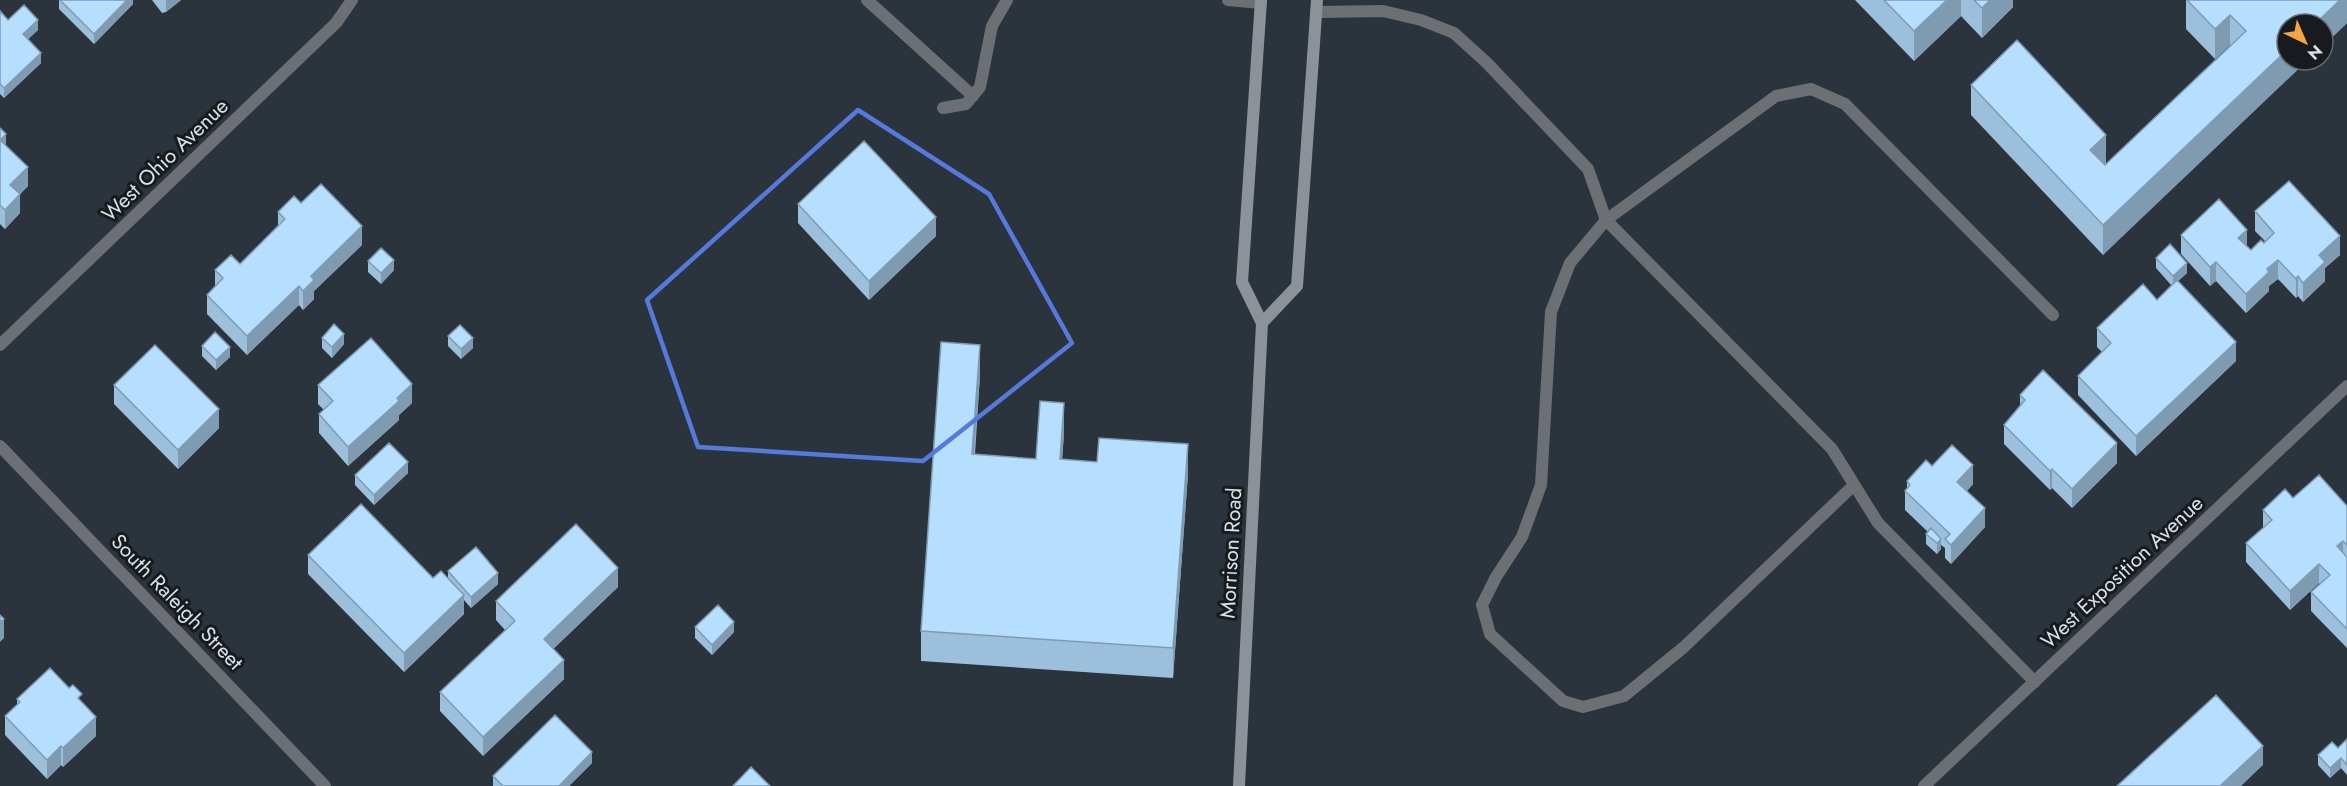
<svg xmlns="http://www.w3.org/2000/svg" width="2347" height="786" font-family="Jost,sans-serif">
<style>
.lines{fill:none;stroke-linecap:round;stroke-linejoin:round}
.service{stroke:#6c7074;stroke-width:12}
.minor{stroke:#6c7074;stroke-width:12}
.secondary{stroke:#8b9399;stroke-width:12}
.wall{fill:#9cbfdb}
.shaded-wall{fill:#7f9bb2}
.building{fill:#b5deff;stroke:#7f9bb2;stroke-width:1.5}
.marked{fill:none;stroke:#567adc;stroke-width:4.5;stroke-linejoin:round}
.labels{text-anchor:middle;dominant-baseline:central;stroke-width:6;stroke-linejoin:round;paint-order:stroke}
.street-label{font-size:21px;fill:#dbe1e6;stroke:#171b1f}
</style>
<rect width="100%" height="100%" fill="#2b343c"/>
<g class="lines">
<path class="service" d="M867,0L973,96
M1228,0L1261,3
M1316,12L1383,11L1421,20L1454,33L1487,63L1588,169L1606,220L1832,449L1878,523L2035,682
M943,108L966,104L980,87L992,26L1007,0
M1854,485L1684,647L1624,696L1583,707L1563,701L1490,634L1482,605L1496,577L1522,537L1541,485L1551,312L1570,263L1606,220L1776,96L1811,89L1845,104L2053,315"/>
<path class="minor" d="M0,345L336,23L352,0
M0,446L325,786
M1924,786L2347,386"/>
<path class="secondary" d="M1262,323L1297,286L1317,0
M1239,786L1262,323L1242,282L1261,0"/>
</g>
<path class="wall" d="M59,0H133V4L94,44L59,9Z
M152,0H181L166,12L162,13Z
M1855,0H2013V7L1982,38L1961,16L1914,61Z
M2186,0H2347V23L2323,46V24L2103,255L1971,115V85L2106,164L2231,45H2230L2215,59L2186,29Z
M0,11L8,20L38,30L28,39L41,63L4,98L0,94Z
M0,128L6,146L28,186L20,194V213L5,229L0,224Z
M301,203L362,245L314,291V299L303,310L299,305L247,355L207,314V295L215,286V270L240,264L278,226V212Z
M798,204L936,236L869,300L798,223Z
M2255,211L2340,255L2325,268V281L2303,302L2298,296L2296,298L2278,279L2269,286V291L2246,313L2216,281L2210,286L2181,254V235L2247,246L2251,250L2265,241L2255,231Z
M2156,258L2187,273L2178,281L2236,361L2136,456L2078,395V376L2102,352L2097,347V328L2157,300L2172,286L2156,268Z
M368,261L394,270L381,284L368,272Z
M448,336L473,348L461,359L448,346Z
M322,338L344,344L332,358L322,348Z
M202,346L230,357L216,370L202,356Z
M980,375L975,454L1036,459L1064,433L1062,459L1188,474L1173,678L921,661V631Z
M114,385L219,428L178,469L114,404Z
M318,385L412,403L399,415V420L348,466L319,433V414L324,410L318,404Z
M2020,395L2117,463L2072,508L2052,488L2050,490L2004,444V425L2020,406Z
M1932,466L1973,484L1967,491L1985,527L1951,564L1945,558V548L1941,545V549L1937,554L1926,544V534L1928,532L1905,510V491L1907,488V481Z
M408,473L374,505L355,485V475Z
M2293,498L2347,506V648L2311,611V592L2320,584L2319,583L2290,610L2246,562V543L2263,528V510Z
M308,555L433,578H448V571L498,584L471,608L464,600V614L404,672L308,574Z
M618,587L553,649L564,679L483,756L440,711V692L505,630L496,620V601Z
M695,627L734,632L712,655L695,638Z
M17,699L82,702L96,736L63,767L61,765L47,779L5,735V716L17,705Z
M2347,739V775L2341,768L2330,778L2318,765V755L2338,748Z
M592,763L569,786H493V776Z"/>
<path class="shaded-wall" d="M127,0H133V4L94,44V34Z
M166,0H181L166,12Z
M1947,0H1961V16L1914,61V31Z
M1990,0H2013V7L1982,38V8Z
M2340,0H2347V23L2323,46V24H2315Z
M2230,15V45L2215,59V29Z
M38,20V30L23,44V34Z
M2287,50V60H2308L2103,255V225Z
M41,53V63L4,98V88Z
M6,134V153L0,140Z
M2106,135V165L2090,180V150Z
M28,167V186L10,204V185Z
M20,194V213L5,229V210Z
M936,217V236L869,300V281Z
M362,226V245L314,291V299L303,310V291L311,276Z
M2247,230V249L2238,238Z
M2340,236V255L2325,268V281L2303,302V283L2319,255Z
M394,260V270L381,284V273Z
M2278,260V279L2269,286V291L2246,313V294L2267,269Z
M2216,262V281L2210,286V267Z
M2187,263V273L2173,286V276Z
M2298,276V296L2296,298V279Z
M299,286V305L247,355V336Z
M344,334V344L332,358V347Z
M473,338V348L461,359V349Z
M2236,342V361L2136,456V436Z
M980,345V375L972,484V454Z
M230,347V357L216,370V360Z
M412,384V403L399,415V420L348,466V447L397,398Z
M1064,403V433L1060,489V459Z
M219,409V428L178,469V450Z
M2117,443V463L2072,508V489Z
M1188,444V474L1173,678V648Z
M408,462V473L374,505V495Z
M1973,465V484L1957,501V482Z
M2052,469V488L2050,490V471Z
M1985,508V527L1951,564V545Z
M1941,539V549L1937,554V543Z
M2343,541V560L2337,546Z
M2319,564V583L2290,610V591Z
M618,568V587L544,658V639Z
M498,573V584L471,608V597Z
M464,595V614L404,672V653Z
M4,619V638L0,642V622Z
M734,622V632L712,655V645Z
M564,660V679L483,756V737Z
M96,717V736L63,767V748Z
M61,746V765L47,779V760Z
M2263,746V765L2241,786H2220Z
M592,752V763L569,786H559Z
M2341,758V768L2330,778V768Z"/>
<path class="building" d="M60,0H127L94,34Z
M1884,0H1947L1914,31Z
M1974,0H1990L1982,8Z
M2187,0H2340L2315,24H2287V50L2103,225L1971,85L2017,40L2106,135L2090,150L2105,165L2246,31L2230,15L2215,29Z
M24,5L38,20L23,34L41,53L4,88L0,84V11L8,20Z
M0,128L6,134L0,140Z
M0,140L28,167L10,185L20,194L5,210L0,205Z
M864,141L936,217L869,281L798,204Z
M2289,181L2340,236L2319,255L2325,262L2303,283L2298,276L2296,279L2278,260L2267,269L2269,272L2246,294L2216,262L2210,267L2181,235L2219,199L2247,230L2238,238L2251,250L2261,240L2264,243L2274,233L2255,211Z
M321,184L362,226L311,276L314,280L303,291L299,286L247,336L207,295L223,278L215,270L231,255L240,264L285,219L278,212L294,196L301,203Z
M2170,244L2187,263L2173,276L2156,258Z
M381,248L394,260L381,273L368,261Z
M2177,280L2236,342L2136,436L2078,376L2111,343L2097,328L2143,284L2157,300Z
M334,324L344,334L332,347L322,338Z
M460,325L473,338L461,349L448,336Z
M215,332L230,347L216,360L202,346Z
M371,338L412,384L397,398L399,401L348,447L319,414L333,401L318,385Z
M941,342L980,345L972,454L1036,459L1040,401L1064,403L1060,459L1097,462L1099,438L1188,444L1173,648L921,631Z
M155,345L219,409L178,450L114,385Z
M2043,370L2117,443L2072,489L2052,469L2050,471L2004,425L2025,400L2020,395Z
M389,443L408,462L374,495L355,475Z
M1952,445L1973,465L1957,482L1985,508L1951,545L1945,539L1950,534L1905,491L1910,485L1907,481L1926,460L1932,466Z
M2319,475L2347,506V545L2343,541L2337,546L2347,557V629L2311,592L2330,575L2319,564L2290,591L2246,543L2272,520L2263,510L2285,489L2293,498Z
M361,504L433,578L441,571L464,595L404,653L308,555Z
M576,524L618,568L544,639L564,660L483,737L440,692L515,621L496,601Z
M1931,528L1941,539L1937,543L1926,534Z
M476,547L498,573L471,597L448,571Z
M718,605L734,622L712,645L695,627Z
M0,615L4,619L0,622Z
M50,668L69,688L73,685L82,694L78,698L96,717L63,748L61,746L47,760L5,716L20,702L17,699Z
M2216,695L2263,746L2220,786H2117Z
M555,715L592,752L559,786H503L493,776Z
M2347,739V765L2341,758L2330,768L2318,755L2332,742L2338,748Z
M751,767L770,786H733Z"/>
<path class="marked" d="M858,110L989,194L1072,343L923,461L698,447L647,300Z"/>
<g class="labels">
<g class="street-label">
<text transform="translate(165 160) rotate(-44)">West Ohio Avenue</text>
<text transform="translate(1231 553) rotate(-87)">Morrison Road</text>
<text transform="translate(2122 572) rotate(-43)">West Exposition Avenue</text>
<text transform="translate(177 602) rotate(46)">South Raleigh Street</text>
</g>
</g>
<g transform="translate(2305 42) rotate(136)"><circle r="28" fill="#171b1f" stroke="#656a6f" stroke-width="1.5"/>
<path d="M0-4.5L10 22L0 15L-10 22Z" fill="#f2a541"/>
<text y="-9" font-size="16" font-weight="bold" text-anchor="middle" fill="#dbe1e6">N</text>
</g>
</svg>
